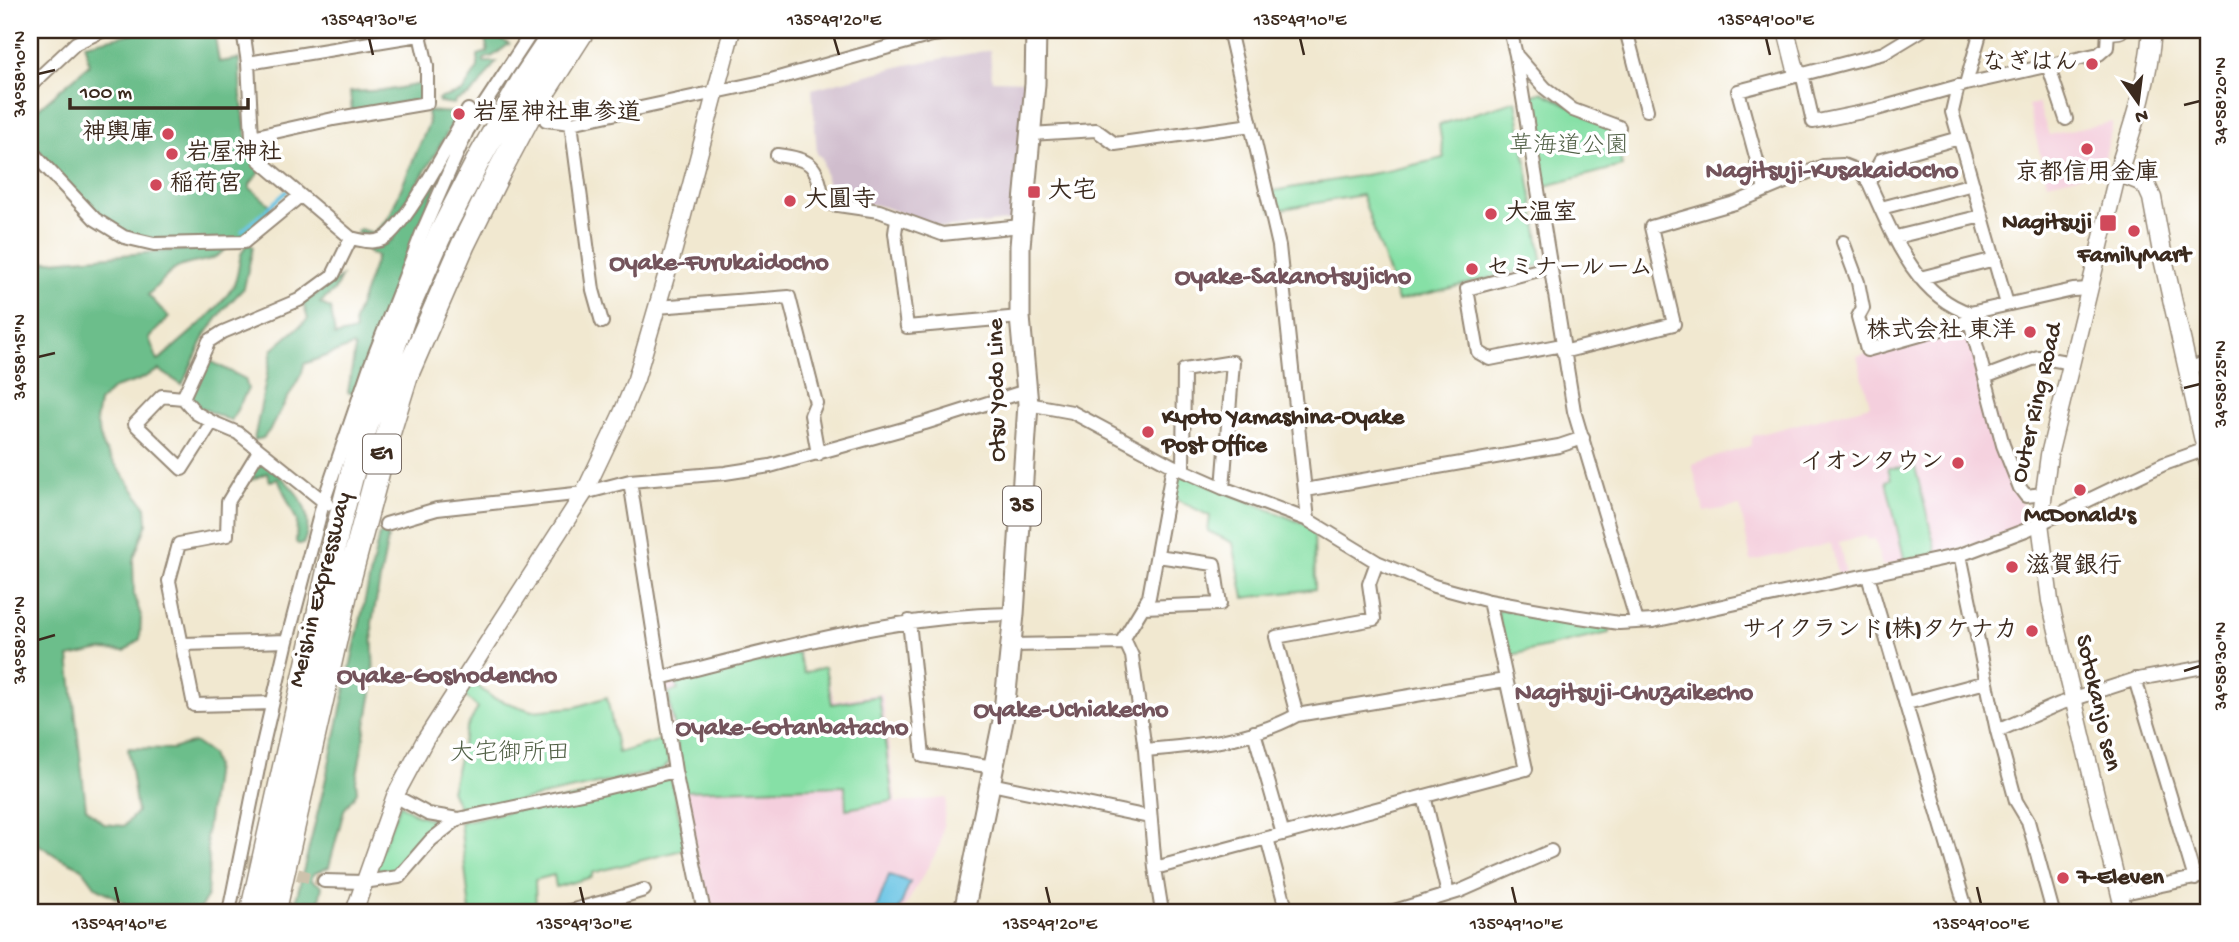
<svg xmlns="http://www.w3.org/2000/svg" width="2239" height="942" font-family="'Gochi Hand','Klee One',sans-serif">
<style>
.built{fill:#f4cfdd}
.industrial{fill:#d0bdcd}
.green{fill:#86e0a6;stroke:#608562;stroke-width:2}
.forest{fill:#6cbe8b;stroke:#547454;stroke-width:2}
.water{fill:#66c3e4;stroke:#507681;stroke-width:2}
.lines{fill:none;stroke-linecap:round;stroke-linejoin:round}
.stream{stroke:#66c3e4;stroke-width:3.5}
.minor-tunnel{stroke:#cdc2ac;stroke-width:12;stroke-dasharray:12 6;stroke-linecap:butt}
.minor-casing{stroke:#968977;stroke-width:16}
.tertiary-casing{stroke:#968977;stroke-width:19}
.secondary-casing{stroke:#968977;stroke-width:21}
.primary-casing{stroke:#968977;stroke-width:23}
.motorway-casing{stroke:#968977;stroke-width:26}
.minor{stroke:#fff;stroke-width:12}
.tertiary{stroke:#fff;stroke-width:16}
.secondary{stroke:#fff;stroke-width:18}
.primary{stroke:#fff;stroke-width:19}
.motorway{stroke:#fff;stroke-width:23}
.ticks{fill:none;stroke:#3b2a1e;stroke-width:2.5}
.poi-dot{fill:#d1495b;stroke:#fff;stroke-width:2.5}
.labels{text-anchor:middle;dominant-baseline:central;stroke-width:7;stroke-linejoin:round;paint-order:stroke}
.shield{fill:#fff;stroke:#766a62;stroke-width:2}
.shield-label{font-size:23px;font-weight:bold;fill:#3b2a1e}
.poi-label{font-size:24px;font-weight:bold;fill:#3b2a1e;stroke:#fff;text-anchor:start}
.park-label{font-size:24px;fill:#526147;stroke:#fff}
.street-label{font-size:24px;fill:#3b2a1e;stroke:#fff}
.neighbourhood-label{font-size:26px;font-weight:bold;fill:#74545c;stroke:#fff}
.neatline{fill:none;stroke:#3b2a1e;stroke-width:2.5}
.ticks-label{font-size:18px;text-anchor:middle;fill:#3b2a1e}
</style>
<rect width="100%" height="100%" fill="#fff"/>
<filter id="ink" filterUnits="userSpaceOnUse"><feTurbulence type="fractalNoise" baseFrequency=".0143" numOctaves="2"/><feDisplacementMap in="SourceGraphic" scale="14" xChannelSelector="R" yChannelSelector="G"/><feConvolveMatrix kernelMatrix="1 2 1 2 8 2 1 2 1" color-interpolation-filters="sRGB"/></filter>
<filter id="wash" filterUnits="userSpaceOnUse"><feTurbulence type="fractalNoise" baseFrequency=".00686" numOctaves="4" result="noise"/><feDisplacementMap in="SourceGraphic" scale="28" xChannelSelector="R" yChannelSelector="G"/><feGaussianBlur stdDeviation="1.57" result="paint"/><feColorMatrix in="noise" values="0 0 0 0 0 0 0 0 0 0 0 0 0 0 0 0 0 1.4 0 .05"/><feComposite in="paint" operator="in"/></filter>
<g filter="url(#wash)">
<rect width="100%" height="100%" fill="#f1e8d0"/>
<path class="built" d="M2038,103L2049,135L2113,122L2102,171L2047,183L2028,105Z
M1968,325L2022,504V526L1962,548L1937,555L1915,468L1889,469L1891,480L1886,481L1905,562L1882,566L1875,539L1867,540L1865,536L1839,542L1846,574L1838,575L1831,544L1751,561L1740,506L1704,512L1692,464L1750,446L1753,436L1870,405L1857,356Z
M799,651L804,672L826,667L834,701L882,693L896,803L947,798L940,846L902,912H709L663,687L666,682Z"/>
<path class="industrial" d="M990,50L992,80L1027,81L1012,218L1009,221L943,228L884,207L833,196L829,193L822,158L817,154L812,89L906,65Z"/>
<path class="green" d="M1542,92L1614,128L1622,166L1542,187L1528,97Z
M1516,100L1543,265L1398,301L1362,195L1271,211L1267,192L1387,171L1444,158L1439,125Z
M1915,467L1937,555L1905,562L1886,481L1891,479L1888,468Z
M1180,473L1314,528L1315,589L1244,598L1233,543L1208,531L1210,516L1171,497L1174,476Z
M1498,609L1609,626V633L1507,656L1497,613L1499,612Z
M798,653L804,673L825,667L832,704L879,696L893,801L846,809L845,786L685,791L668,693L678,690L676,682Z
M471,681L493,698L532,711L576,707L607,697L618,753L664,739L669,763L662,770L462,813L451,791L466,729L478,708L462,693Z
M667,777L671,780L686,846L678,851L592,873V877L556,887L554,875L535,880L536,912H470L460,822Z
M400,804L415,814L443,823L428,836L394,875L370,877Z"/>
<path class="forest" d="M149,30H214L219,62L239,59L241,96L247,140L262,169L250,184V188L269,204L271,211C266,224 247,236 234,239C212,243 149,241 128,233C97,221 56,178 39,150C32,138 30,123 30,109L33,113L89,65L85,44Z
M483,30H492V34L509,44L493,56L484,59V62H496L477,88L470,95L455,101L454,104L439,102L438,99L462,92L478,68V55L488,52Z
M421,84L420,100L352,111L350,92L389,90Z
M427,111L454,113L456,116C446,136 395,227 379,234C373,237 365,235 358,234L357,231L360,229L374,233L389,217L429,123Z
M437,176L440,178L392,293L353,394L348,392L355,349L353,346L304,364L302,373L269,431L263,438L254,440L272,350L308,319L303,303L341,277L334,291L320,303L331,309L335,336L355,331L354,321L377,256L368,252L369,246H381L392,240Z
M249,243L253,247L244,288L225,308L206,334L182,385L159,370L137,381L114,388L99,402L96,421L103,447L146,507L147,523L133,560L134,595L141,616L140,639L125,651L102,650L69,657L86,808L104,824L124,826L137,812L128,748L172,749L194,742L211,754L215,766L206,837L209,862L207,897L198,912H134L120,900L96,887L82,868L58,857L30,839V263L227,246C215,265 195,259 177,268C166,274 157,287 148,295L169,317L149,338L158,361C183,338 214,316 232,288C242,273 235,254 249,243Z
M208,360L245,379L248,389L231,421L195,405L191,400L190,393L202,365Z
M265,463C290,483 319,509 303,544H298L296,542L297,521L278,479L270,481L267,473L251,480L248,476L252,467Z
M384,532L388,537L372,623L374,681L356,781L357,792L344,810L329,867L313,874L311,880L322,886L317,912H293L324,787L379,535Z"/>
<path class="water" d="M889,875L910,882L898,912H875Z"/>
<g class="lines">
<path class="stream" d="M242,231L287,191"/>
</g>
</g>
<g filter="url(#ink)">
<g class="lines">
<path class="minor-tunnel" d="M245,861L324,881"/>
<defs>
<path id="minor" d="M243,30L248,63L252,137L260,161L351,238C360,240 373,244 383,239C405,228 454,135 468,110
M1229,30L1279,246L1308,520
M1510,30L1516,55L1574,411L1637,622
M1626,30L1647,110
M1516,55L1545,88L1573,110L1619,127
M248,63L419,35
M2048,65L2066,119
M1802,73L1813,122L1877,109L1966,84L2099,54L2107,47L2108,30
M1966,84L1981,30
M30,86L76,43L104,30
M1958,86L1952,112L2007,304
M546,120L571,123L771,80L932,35L972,30
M571,123L593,290L602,322
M1030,134L1096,130L1115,144L1251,125
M30,136V150L95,219L124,237L154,244L244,242L300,196
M252,137L333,119L427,103V66L419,30
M777,155C812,160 816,163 823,198L831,204L879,211L942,234L1021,226
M1869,183L1881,160L1959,138
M1765,190L1738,91L1884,53L1922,30
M1881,208L1973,184
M897,219L895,233L907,327L1020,317
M1896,237L1982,216
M1843,242L1858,282L1863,308L1858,317L1867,350L1970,321
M1550,267L1467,289L1478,352L1490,359L1562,345
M1920,278L1995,259
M657,307L789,297L816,403L811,415L818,454
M1970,313V321L2003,445L2020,488L2026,496L2043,494
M1563,352L1674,324L1651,227L1735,203L1823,166L1843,165L1861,172L1869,183C1891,231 1915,296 1970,313L2073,290L2089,289
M2189,368L2209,362
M1985,377L2038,357L2072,363
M183,398L162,396L135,424L182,469L212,422
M1028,404L1072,412L1173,466L1223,488L1308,520L1377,562L1434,586L1489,601L1573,616L1619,623L1653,621L1960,555L2026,530L2164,464L2209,448
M259,451L228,502L227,535L179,544L169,581L194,705L272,703
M1183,470L1184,370L1233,362L1223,488
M630,481L675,771L704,912
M1305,490L1559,446L1583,438
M327,504L238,433L212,422L196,413L183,398L209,341L223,332L299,300L333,275L351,238
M386,524L437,509L584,493L630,481L725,473L770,466L925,423L1026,391
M1960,555L1997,731L2016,801L2028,821L2053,912
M1868,576L1967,912
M1144,607L1220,604L1214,564L1157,556
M909,621L923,756L994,767
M1121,643L1149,597L1173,466
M183,644L287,641
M1011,645L1126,643L1132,656L1145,750L1155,868L1162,912
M660,678C777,649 893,615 1014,614
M2135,679L2195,879
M1907,703L1986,682
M1297,715L1276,637L1374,619L1369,584L1377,562
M1997,731L2059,704L2133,680L2209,666
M1254,732L1283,834
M1145,750C1196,746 1252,740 1297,715L1505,680
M991,784L1149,817
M395,796L428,814L458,819
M1424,796L1448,894
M1267,838L1287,912
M1155,868L1526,769L1489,601
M324,881L363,882L399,877L431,840L458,819L601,789L675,771
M2119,894L2209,875
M618,898L644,890
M229,912L263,744L287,641L323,503L369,369L422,233L467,131L533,30
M566,912L618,898L622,912
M1391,912L1460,891L1551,851"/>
<path id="tertiary" d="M1786,30L1797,74
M2110,31L2120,30
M2118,172L2049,455L2040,523L2050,601L2124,912
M354,912L395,796L425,740L584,493L622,413L636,379L674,249L732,30"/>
<path id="secondary" d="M2152,30C2148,82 2134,123 2118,172L2140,181L2147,187L2152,198L2164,263L2209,463"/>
<path id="primary" d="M964,912L1003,721L1014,614L1028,404L1020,317V246L1035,84L1036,30"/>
<path id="motorway" d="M252,912L338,528L360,444L403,319L439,237L479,159L523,81L557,30
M274,912L347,587L386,441L406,376L463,245L500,170L533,108L583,30"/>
</defs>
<use href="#minor" class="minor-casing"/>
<use href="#tertiary" class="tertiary-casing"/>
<use href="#secondary" class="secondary-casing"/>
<use href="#primary" class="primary-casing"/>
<use href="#motorway" class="motorway-casing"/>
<use href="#minor" class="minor"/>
<use href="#tertiary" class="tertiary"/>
<use href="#secondary" class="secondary"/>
<use href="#primary" class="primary"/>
<use href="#motorway" class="motorway"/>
</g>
</g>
<path class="ticks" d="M369,38L373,55M834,38L839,55M1300,38L1304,55M1766,38L1770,55M38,74L55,70M2184,105L2200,101M38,357L55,353M2184,388L2200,384M38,640L55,635M2184,671L2200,666M115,887L119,904M580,887L584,904M1046,887L1050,904M1512,887L1516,904M1977,887L1981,904"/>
<g class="poi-dot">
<circle cx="2092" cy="64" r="7"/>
<circle cx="459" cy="114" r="7"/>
<circle cx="168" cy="134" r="7"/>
<circle cx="2087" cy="149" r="7"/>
<circle cx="172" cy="154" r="7"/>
<circle cx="156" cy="185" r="7"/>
<rect x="1027" y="185" width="14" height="14" rx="3.5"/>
<circle cx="790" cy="201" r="7"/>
<circle cx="1491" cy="214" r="7"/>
<rect x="2099" y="214" width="18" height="18" rx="3.5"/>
<circle cx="2134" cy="231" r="7"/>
<circle cx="1472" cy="269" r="7"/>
<circle cx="2030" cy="332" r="7"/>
<circle cx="1148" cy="432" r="7"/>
<circle cx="1958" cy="463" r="7"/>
<circle cx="2080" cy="490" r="7"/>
<circle cx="2012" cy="567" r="7"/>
<circle cx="2032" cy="631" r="7"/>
<circle cx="2063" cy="878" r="7"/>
</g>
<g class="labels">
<g class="shield">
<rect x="363" y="434.5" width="38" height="39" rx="5"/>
<rect x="1003" y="486.5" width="38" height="39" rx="5"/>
</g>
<g class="shield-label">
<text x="382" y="454">E1</text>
<text x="1022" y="506">35</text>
</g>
<g class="poi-label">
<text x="2078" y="64" text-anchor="end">なぎはん</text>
<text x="473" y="114">岩屋神社車参道</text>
<text x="154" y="134" text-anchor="end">神輿庫</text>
<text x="186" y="154">岩屋神社</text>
<text x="2087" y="174" text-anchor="middle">京都信用金庫</text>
<text x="170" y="185">稲荷宮</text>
<text x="1048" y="192">大宅</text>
<text x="804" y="201">大圓寺</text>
<text x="1505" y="214">大温室</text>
<text x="2092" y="223" text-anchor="end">Nagitsuji</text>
<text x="2134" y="256" text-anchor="middle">FamilyMart</text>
<text x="1486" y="269">セミナールーム</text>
<text x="2016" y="332" text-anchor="end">株式会社 東洋</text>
<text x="1162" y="418">Kyoto Yamashina-Oyake<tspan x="1162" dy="28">Post Office</tspan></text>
<text x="1944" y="463" text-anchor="end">イオンタウン</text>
<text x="2080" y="516" text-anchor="middle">McDonald's</text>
<text x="2026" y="567">滋賀銀行</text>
<text x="2018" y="631" text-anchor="end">サイクランド(株)タケナカ</text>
<text x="2077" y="878">7-Eleven</text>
</g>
<g class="park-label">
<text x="1569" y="147">草海道公園</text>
<text x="510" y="754">大宅御所田</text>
</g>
<g class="street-label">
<text transform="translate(998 390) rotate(-91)">Otsu Yodo Line</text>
<text transform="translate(2038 403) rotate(-77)">Outer Ring Road</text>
<text transform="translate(321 590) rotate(-76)">Meishin Expressway</text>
<text transform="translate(2097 703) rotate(77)">Sotokanjo sen</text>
</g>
<g class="neighbourhood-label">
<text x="1832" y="172">Nagitsuji-Kusakaidocho</text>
<text x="719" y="264">Oyake-Furukaidocho</text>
<text x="1293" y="278">Oyake-Sakanotsujicho</text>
<text x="447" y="677">Oyake-Goshodencho</text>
<text x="1634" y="694">Nagitsuji-Chuzaikecho</text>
<text x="1071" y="711">Oyake-Uchiakecho</text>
<text x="792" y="729">Oyake-Gotanbatacho</text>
</g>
</g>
<rect width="2239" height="942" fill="none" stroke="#fff" stroke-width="77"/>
<g transform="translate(2138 102) rotate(166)" stroke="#ffffff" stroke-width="5" paint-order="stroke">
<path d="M0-5L12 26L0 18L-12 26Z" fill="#3b2a1e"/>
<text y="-10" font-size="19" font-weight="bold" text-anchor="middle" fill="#3b2a1e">N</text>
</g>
<path d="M70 98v10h178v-10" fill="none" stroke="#3b2a1e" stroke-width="3.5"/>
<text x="80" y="98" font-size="21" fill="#3b2a1e" stroke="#ffffff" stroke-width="5" paint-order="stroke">100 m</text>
<rect x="38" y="38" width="2162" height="866" class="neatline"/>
<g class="ticks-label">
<text x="369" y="25">135°49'30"E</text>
<text x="834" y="25">135°49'20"E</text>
<text x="1300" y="25">135°49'10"E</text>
<text x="1766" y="25">135°49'00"E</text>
<text transform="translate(19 74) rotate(-90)" y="6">34°58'10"N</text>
<text transform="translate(2220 101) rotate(-90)" y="6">34°58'20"N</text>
<text transform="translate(19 357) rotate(-90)" y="6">34°58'15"N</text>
<text transform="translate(2220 384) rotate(-90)" y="6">34°58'25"N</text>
<text transform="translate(19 640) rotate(-90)" y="6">34°58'20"N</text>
<text transform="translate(2220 666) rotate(-90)" y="6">34°58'30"N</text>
<text x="119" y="929">135°49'40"E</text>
<text x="584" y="929">135°49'30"E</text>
<text x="1050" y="929">135°49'20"E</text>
<text x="1516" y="929">135°49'10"E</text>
<text x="1981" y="929">135°49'00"E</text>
</g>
</svg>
